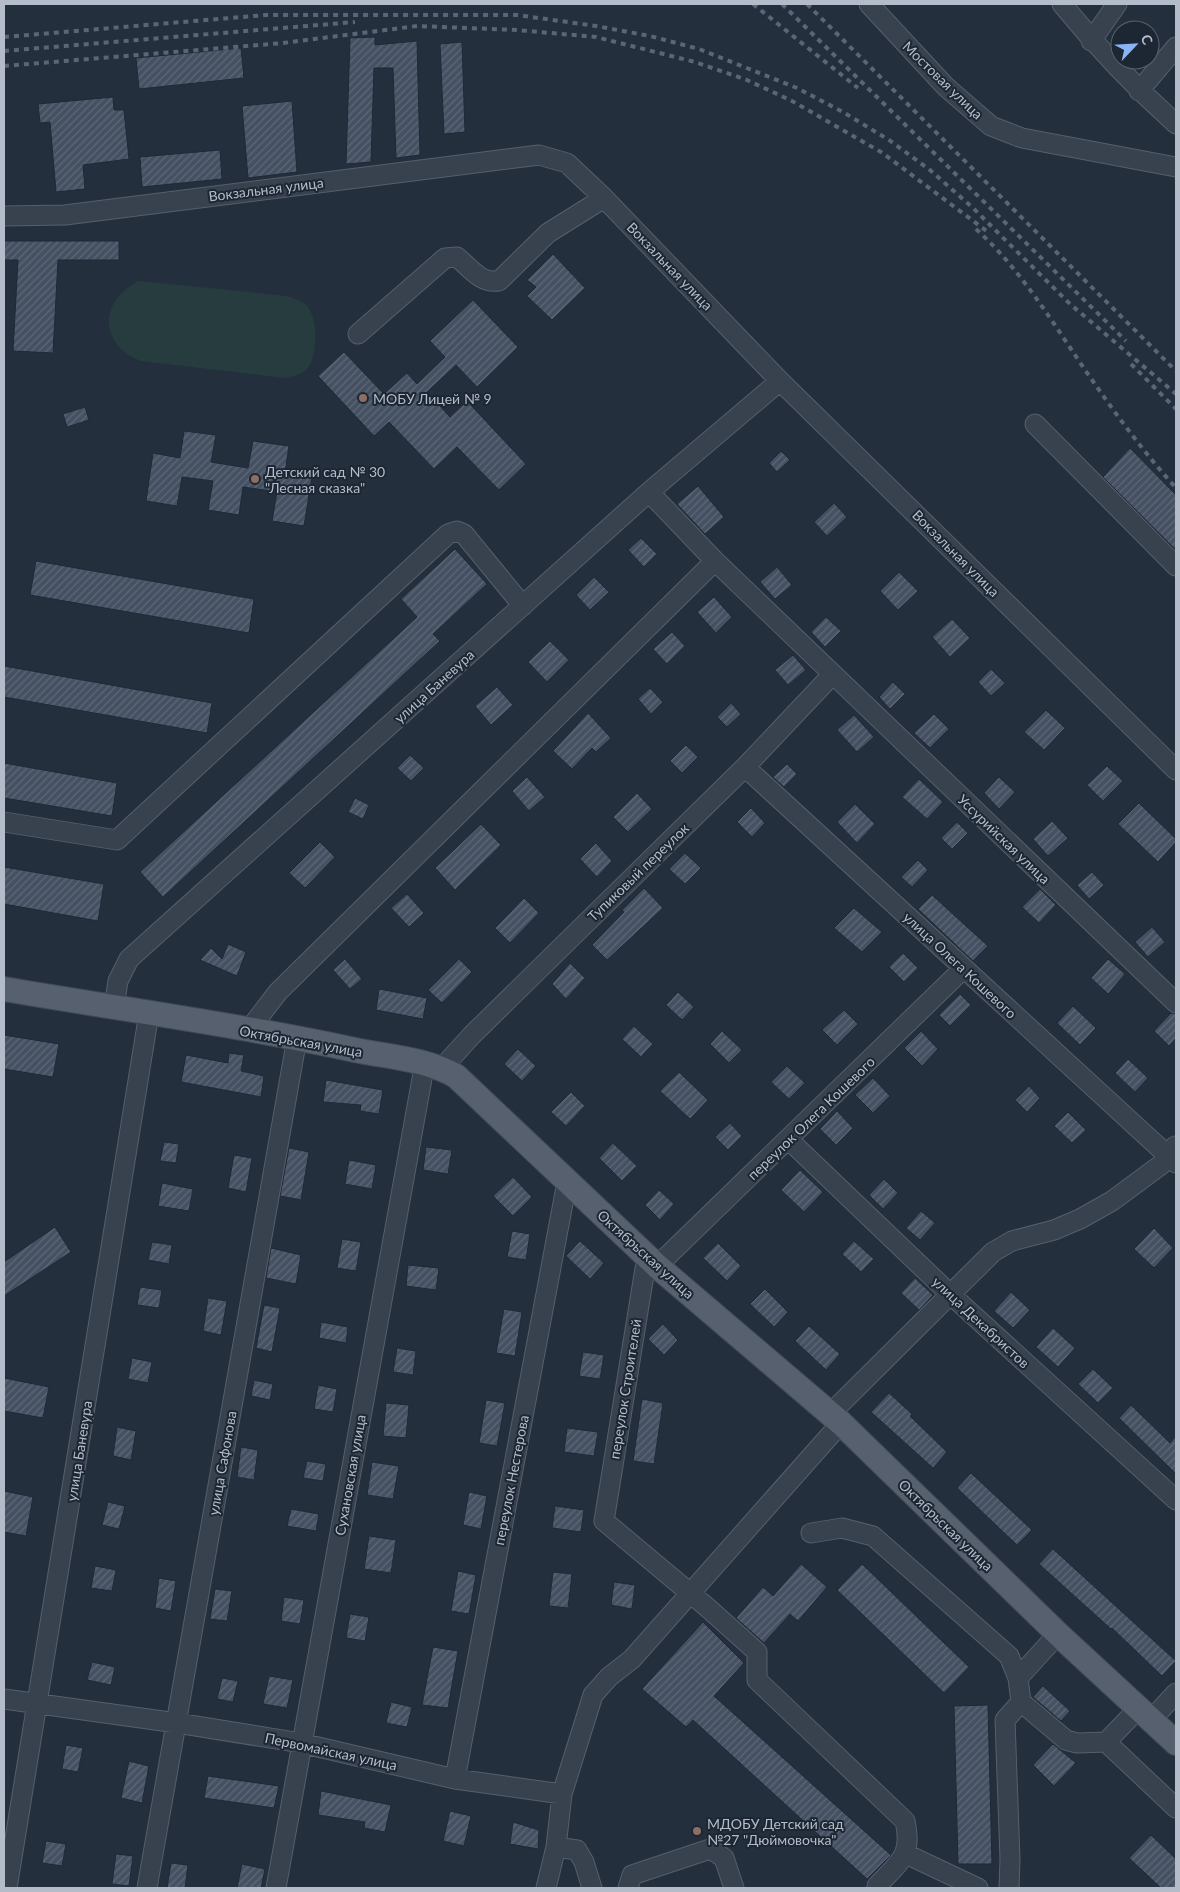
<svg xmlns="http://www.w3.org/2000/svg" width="1180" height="1892" font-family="Lato,sans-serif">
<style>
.garden{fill:#263c3f}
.building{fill:url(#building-hatch);stroke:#1f2835}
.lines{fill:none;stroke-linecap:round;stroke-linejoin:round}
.minor-casing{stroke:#565f6c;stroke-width:21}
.major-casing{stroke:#414a57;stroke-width:26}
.minor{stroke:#38414e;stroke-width:19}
.major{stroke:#56606e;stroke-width:24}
.rail{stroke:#5a6575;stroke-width:4;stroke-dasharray:5 5;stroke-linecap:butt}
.education-dot{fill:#8d6e63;stroke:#1d2633;stroke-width:2}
.labels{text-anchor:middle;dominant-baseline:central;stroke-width:4;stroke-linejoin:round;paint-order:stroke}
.street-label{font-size:14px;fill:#b4bcc9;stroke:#1d2633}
.poi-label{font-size:14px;fill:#b4bcc9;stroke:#1d2633;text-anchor:start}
</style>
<defs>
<pattern id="building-hatch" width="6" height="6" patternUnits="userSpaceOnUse" patternTransform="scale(1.25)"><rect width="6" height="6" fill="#455162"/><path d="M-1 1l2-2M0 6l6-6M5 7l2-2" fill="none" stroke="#5d6877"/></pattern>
</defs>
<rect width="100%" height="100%" fill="#242f3e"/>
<path class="garden" d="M139,281L287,296C295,299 304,301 308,307C318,321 318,356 307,369C301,375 293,376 285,378L141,361C98,344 99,300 139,281Z"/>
<path class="building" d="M375,37V45L417,41L420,155L396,158L393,68H374L371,162L346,164L350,38Z
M462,42L465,132L444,134L440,44Z
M241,48L244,78L139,89L136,58Z
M113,97L114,110H124L129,159L83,165L85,189L56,192L50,122L40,123L38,104Z
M292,101L297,172L248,178L242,106Z
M220,150L222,179L142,187L140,157Z
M4,241H119V260H58L53,353L13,351L18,260H4Z
M553,254L585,288L552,320L527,296L536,287L527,280Z
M473,300L518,347L477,387L456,365L427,392L450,417L467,401L526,464L499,490L457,447L434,469L389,422L374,436L318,376L344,352L384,394L407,373L417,384L445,357L430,341Z
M85,407L89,420L67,427L63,414Z
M184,431L216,435L211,462L248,468L253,441L289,446L285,473L312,477L304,526L272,521L277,492L243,487L239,515L208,510L213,481L182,477L177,506L146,501L153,453L180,458Z
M1130,448L1176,495V550L1103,477Z
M781,451L790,460L777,472L769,463Z
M698,486L724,517L705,534L677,504Z
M834,503L847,517L827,536L814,522Z
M641,538L657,554L644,567L628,550Z
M455,549L487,584L433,634L440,641L163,897L140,872L417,617L401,599Z
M36,561L254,599L249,633L30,595Z
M777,567L792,585L775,599L760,582Z
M899,572L918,591L898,610L880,591Z
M594,577L609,592L590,610L576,595Z
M714,597L732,617L716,633L697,612Z
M826,617L841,631L825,647L811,632Z
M952,619L970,638L950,657L932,637Z
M672,632L685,646L667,664L653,649Z
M550,641L569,660L547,682L528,662Z
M793,655L806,670L788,685L775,670Z
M4,666L212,703L207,733L4,697Z
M991,669L1005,683L991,696L978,682Z
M893,682L905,694L890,709L879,697Z
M497,687L513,705L491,725L475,706Z
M650,688L663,702L651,714L638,699Z
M731,703L741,714L727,727L717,717Z
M1046,710L1065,728L1044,750L1024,732Z
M588,713L611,738L596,752L592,748L572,769L553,751Z
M934,714L949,729L930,748L914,733Z
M854,715L874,737L857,752L837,730Z
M686,745L698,757L682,773L670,761Z
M410,755L424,768L411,781L397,768Z
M4,763L117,783L112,816L4,798Z
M787,764L797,774L784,787L773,777Z
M1107,766L1123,781L1103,801L1087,785Z
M527,777L545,797L529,811L512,791Z
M999,777L1015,792L999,809L984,793Z
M919,779L943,802L927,819L902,797Z
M637,793L652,809L628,832L613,817Z
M355,798L369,805L363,819L348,812Z
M1139,803L1176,839V842L1158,862L1118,824Z
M855,804L875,824L857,843L837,822Z
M751,808L765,823L752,837L737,822Z
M1052,821L1068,838L1048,856L1033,839Z
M957,822L968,833L952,849L941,838Z
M481,824L501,845L455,890L435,868Z
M320,842L335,857L305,888L289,873Z
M596,843L612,861L597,877L580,859Z
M685,853L701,868L685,884L669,869Z
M918,860L928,870L912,887L901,877Z
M4,867L104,884L98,921L4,904Z
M1092,872L1104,885L1089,899L1077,885Z
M644,888L663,908L607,960L592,945L624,912L622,910Z
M1040,889L1056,905L1039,923L1022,907Z
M407,894L424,913L409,927L391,908Z
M932,895L988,946L973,961L918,909Z
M524,898L539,913L510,943L495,928Z
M854,908L882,932L862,952L834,928Z
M1152,927L1165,942L1148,957L1135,942Z
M228,944L246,952L237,976L200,960L211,948L222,959Z
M903,953L918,968L904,982L889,967Z
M345,959L362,979L350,989L333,970Z
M459,959L472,972L442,1003L428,990Z
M1108,959L1125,974L1108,994L1091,978Z
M570,963L585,978L566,999L552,984Z
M379,989L427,998L423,1019L376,1010Z
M678,992L694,1007L682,1020L666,1005Z
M960,994L971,1005L950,1026L939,1015Z
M1073,1006L1096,1028L1080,1045L1057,1023Z
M844,1010L858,1024L837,1045L822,1030Z
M1171,1013L1176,1014V1038L1169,1046L1154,1031Z
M634,1026L653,1044L641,1057L622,1039Z
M722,1031L742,1050L729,1063L710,1044Z
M921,1031L938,1049L922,1066L904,1048Z
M4,1035L59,1044L53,1077L4,1069Z
M518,1049L536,1066L522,1081L504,1064Z
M229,1053L244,1055L241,1071L264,1076L261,1097L181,1082L186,1055L228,1063Z
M1128,1059L1148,1078L1135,1092L1115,1073Z
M787,1066L805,1083L789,1099L771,1082Z
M679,1072L708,1100L690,1119L660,1091Z
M873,1078L890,1096L873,1113L855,1095Z
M326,1080L383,1090L379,1114L360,1111L361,1105L323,1102Z
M1029,1086L1040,1098L1027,1112L1015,1100Z
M571,1092L585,1106L566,1126L551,1112Z
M837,1111L853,1128L836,1145L820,1129Z
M1068,1112L1086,1130L1072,1143L1054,1126Z
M730,1123L742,1136L728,1150L715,1137Z
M164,1142L179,1144L176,1163L160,1161Z
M613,1143L637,1166L622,1181L599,1158Z
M426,1147L452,1150L448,1174L423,1170Z
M289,1148L309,1152L301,1200L280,1196Z
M234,1155L252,1158L246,1192L228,1188Z
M349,1160L376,1165L372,1189L345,1184Z
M800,1170L823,1192L804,1212L781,1190Z
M513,1177L532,1197L513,1216L493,1196Z
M884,1179L898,1193L883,1209L869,1195Z
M162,1183L193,1189L189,1211L158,1206Z
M659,1190L674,1204L660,1220L645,1205Z
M921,1211L935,1223L920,1240L906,1228Z
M55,1227L71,1252L4,1296V1262Z
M1154,1228L1173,1248L1154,1268L1134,1249Z
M512,1231L530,1234L526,1260L507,1257Z
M342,1239L361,1242L356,1271L337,1268Z
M580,1241L604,1263L590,1279L566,1256Z
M854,1241L874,1259L861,1272L842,1254Z
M152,1242L172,1245L169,1264L148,1260Z
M718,1243L741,1266L727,1281L703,1258Z
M271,1248L301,1255L296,1284L266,1278Z
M408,1265L439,1268L436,1290L406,1286Z
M915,1278L933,1295L919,1310L901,1293Z
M140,1287L162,1290L159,1308L137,1305Z
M765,1289L788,1312L774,1327L750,1304Z
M1011,1292L1030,1310L1013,1328L994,1311Z
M208,1298L227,1301L221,1335L203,1331Z
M264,1305L280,1308L272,1352L256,1348Z
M504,1309L522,1312L515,1356L496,1353Z
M321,1322L348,1327L346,1343L319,1338Z
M663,1324L678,1340L664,1355L648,1339Z
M809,1326L840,1354L826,1370L795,1341Z
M1053,1328L1075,1348L1058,1367L1036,1347Z
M397,1348L416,1351L413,1375L393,1372Z
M583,1352L604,1355L600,1379L579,1376Z
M132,1358L152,1362L148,1383L128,1379Z
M1093,1369L1113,1388L1098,1403L1078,1384Z
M4,1378L49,1387L43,1418L4,1411Z
M254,1380L273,1384L270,1400L251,1396Z
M318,1385L337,1389L333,1412L314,1409Z
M889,1393L912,1414L910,1416L947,1452L933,1468L871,1412Z
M642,1399L663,1403L654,1464L633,1461Z
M486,1400L505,1403L497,1446L479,1443Z
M386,1403L409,1405L406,1438L383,1436Z
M1131,1405L1170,1443L1176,1436V1474L1119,1418Z
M117,1427L136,1431L131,1460L113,1456Z
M567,1428L598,1432L594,1456L564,1452Z
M241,1447L258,1450L254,1480L237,1477Z
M307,1461L326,1464L323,1481L303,1478Z
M372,1462L399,1466L393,1499L367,1495Z
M971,1473L1032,1530L1017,1545L957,1488Z
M4,1491L33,1497L26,1536L4,1532Z
M469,1492L487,1496L481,1529L463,1525Z
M108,1502L125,1506L119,1529L102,1525Z
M555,1506L584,1510L581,1532L552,1528Z
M291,1509L319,1514L316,1531L287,1526Z
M369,1536L396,1540L391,1573L364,1569Z
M1053,1549L1176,1661L1162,1676L1112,1628L1111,1629L1039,1564Z
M801,1564L827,1587L798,1621L790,1614L764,1643L736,1618L763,1587L773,1596Z
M862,1564L969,1667L944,1693L837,1590Z
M95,1566L116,1570L112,1591L91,1588Z
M458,1571L476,1575L469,1614L451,1611Z
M553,1572L572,1574L568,1608L549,1606Z
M159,1578L176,1581L171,1611L155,1608Z
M614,1582L635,1585L632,1609L611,1605Z
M215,1589L232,1591L227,1621L210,1619Z
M284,1597L304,1600L300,1624L281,1621Z
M350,1614L369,1617L365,1641L346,1638Z
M703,1622L744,1663L714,1696L891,1855L867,1879L693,1720L686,1727L642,1689Z
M433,1647L458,1651L448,1708L422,1705Z
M92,1662L115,1667L111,1685L87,1680Z
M269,1676L293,1680L287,1708L263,1704Z
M222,1678L238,1681L233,1702L217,1699Z
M1043,1686L1070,1711L1061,1721L1033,1697Z
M391,1702L412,1707L407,1727L386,1723Z
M988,1705L992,1864H958L954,1706Z
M1053,1744L1076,1763L1054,1786L1033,1765Z
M66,1745L83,1748L78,1772L62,1769Z
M129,1761L149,1766L142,1803L121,1798Z
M208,1776L279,1786L274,1808L204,1798Z
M321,1791L391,1805L385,1832L364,1828L365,1822L318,1815Z
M450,1811L471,1816L464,1846L443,1841Z
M513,1822L539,1830L538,1849L510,1844Z
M1151,1835L1176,1859V1888H1161L1129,1858Z
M46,1841L66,1844L62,1866L42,1863Z
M116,1854L133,1856L129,1886L112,1884Z
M171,1863L188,1865L185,1888H167Z
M242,1864L265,1869L261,1888H237Z"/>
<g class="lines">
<defs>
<path id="minor" d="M869,4L946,87L991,126L1022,138L1176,167
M1062,4C1097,47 1135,87 1176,124
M1091,41L1117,4
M1139,91L1176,47
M4,216L65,215L539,155L567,163L604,198L780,381L1176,770
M358,334L445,258L457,257C470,268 481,284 499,281L548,233L604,198
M1035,424L1176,566
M649,492L715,561
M745,767L1176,1163
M4,822L117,840L448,534L457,531L464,534L523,606
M114,1008L118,981L129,959L649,492L780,381
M248,1031L278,992L715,561L1176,1003
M442,1068L472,1035L745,767L832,675
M789,1140L950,1294L1176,1500
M647,1256L604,1521L708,1608L757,1652V1680L905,1821C913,1856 899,1862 877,1886
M657,1266L963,969
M830,1414L993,1252L1012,1241L1054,1230L1080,1219L1112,1201L1162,1164L1175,1146
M811,1533L842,1528L873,1536L1009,1656L1018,1678L1021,1702L1066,1740L1077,1743L1106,1742L1176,1808
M1018,1678L1058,1634
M4,1699L177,1723L301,1743L455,1779L562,1794
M1151,1720L1176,1693
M1106,1742L1138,1709
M455,1779L567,1182
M556,1847L577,1850L584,1862L592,1888
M906,1854L978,1888
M7,1888L149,1013
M147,1888L297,1038
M276,1888L425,1062
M546,1888L556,1847L562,1794L593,1695L609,1677L632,1659L841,1423
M628,1888L632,1875L710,1849L724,1858L734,1888
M1009,1888L1010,1859L1005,1720L1021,1702"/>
<path id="major" d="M4,989C121,1009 239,1025 355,1050C389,1057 426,1059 456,1076L657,1266L841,1423L1058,1634L1176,1743"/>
</defs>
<use href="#minor" class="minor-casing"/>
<use href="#major" class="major-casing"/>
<use href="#minor" class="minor"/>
<use href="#major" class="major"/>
<path class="rail" d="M753,4L858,88
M782,4L1126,341
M807,4L1176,371
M4,37L266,15H517L596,26L650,36L699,49L797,88L843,112L889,140L930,170L973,208L1070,304L1176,394
M4,51L355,22
M4,66L283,43L417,26L517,30L596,37L695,62L747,80L792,101L881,152L988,232
M976,229C1018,267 1048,315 1079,361C1109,405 1140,448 1176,488
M1131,364L1176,409"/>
</g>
<g class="education-dot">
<circle cx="363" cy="398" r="5"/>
<circle cx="255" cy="479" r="5"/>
<circle cx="697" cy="1831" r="5"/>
</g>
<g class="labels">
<g class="street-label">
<text transform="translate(943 80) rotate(44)">Мостовая улица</text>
<text transform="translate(266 189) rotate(-7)">Вокзальная улица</text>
<text transform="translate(670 266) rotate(46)">Вокзальная улица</text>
<text transform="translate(956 553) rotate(45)">Вокзальная улица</text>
<text transform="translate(434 686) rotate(-42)">улица Баневура</text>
<text transform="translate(1004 839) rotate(44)">Уссурийская улица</text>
<text transform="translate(638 872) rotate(-44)">Тупиковый переулок</text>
<text transform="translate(960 965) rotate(43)">улица Олега Кошевого</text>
<text transform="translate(301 1041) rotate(10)">Октябрьская улица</text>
<text transform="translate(811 1118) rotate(-44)">переулок Олега Кошевого</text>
<text transform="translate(646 1254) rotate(42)">Октябрьская улица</text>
<text transform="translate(981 1322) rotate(43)">улица Декабристов</text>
<text transform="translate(625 1389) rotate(-81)">переулок Строителей</text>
<text transform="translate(79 1451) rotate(-81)">улица Баневура</text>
<text transform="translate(222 1463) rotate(-80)">улица Сафонова</text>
<text transform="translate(350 1475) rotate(-80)">Сухановская улица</text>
<text transform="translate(511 1480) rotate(-79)">переулок Нестерова</text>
<text transform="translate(946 1525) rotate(44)">Октябрьская улица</text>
<text transform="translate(331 1751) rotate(12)">Первомайская улица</text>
</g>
<g class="poi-label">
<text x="373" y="398">МОБУ Лицей № 9</text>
<text x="265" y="471">Детский сад № 30<tspan x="265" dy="16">"Лесная сказка"</tspan></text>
<text x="707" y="1823">МДОБУ Детский сад<tspan x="707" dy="16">№27 "Дюймовочка"</tspan></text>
</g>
</g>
<rect width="1180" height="1892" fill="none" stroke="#b4bcc9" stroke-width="10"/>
<g transform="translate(1135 45) rotate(65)"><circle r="24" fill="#1d2633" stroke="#59626f"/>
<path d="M0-4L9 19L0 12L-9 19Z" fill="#8ab4f8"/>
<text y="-8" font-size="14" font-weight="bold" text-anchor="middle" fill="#b4bcc9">С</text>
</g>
</svg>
